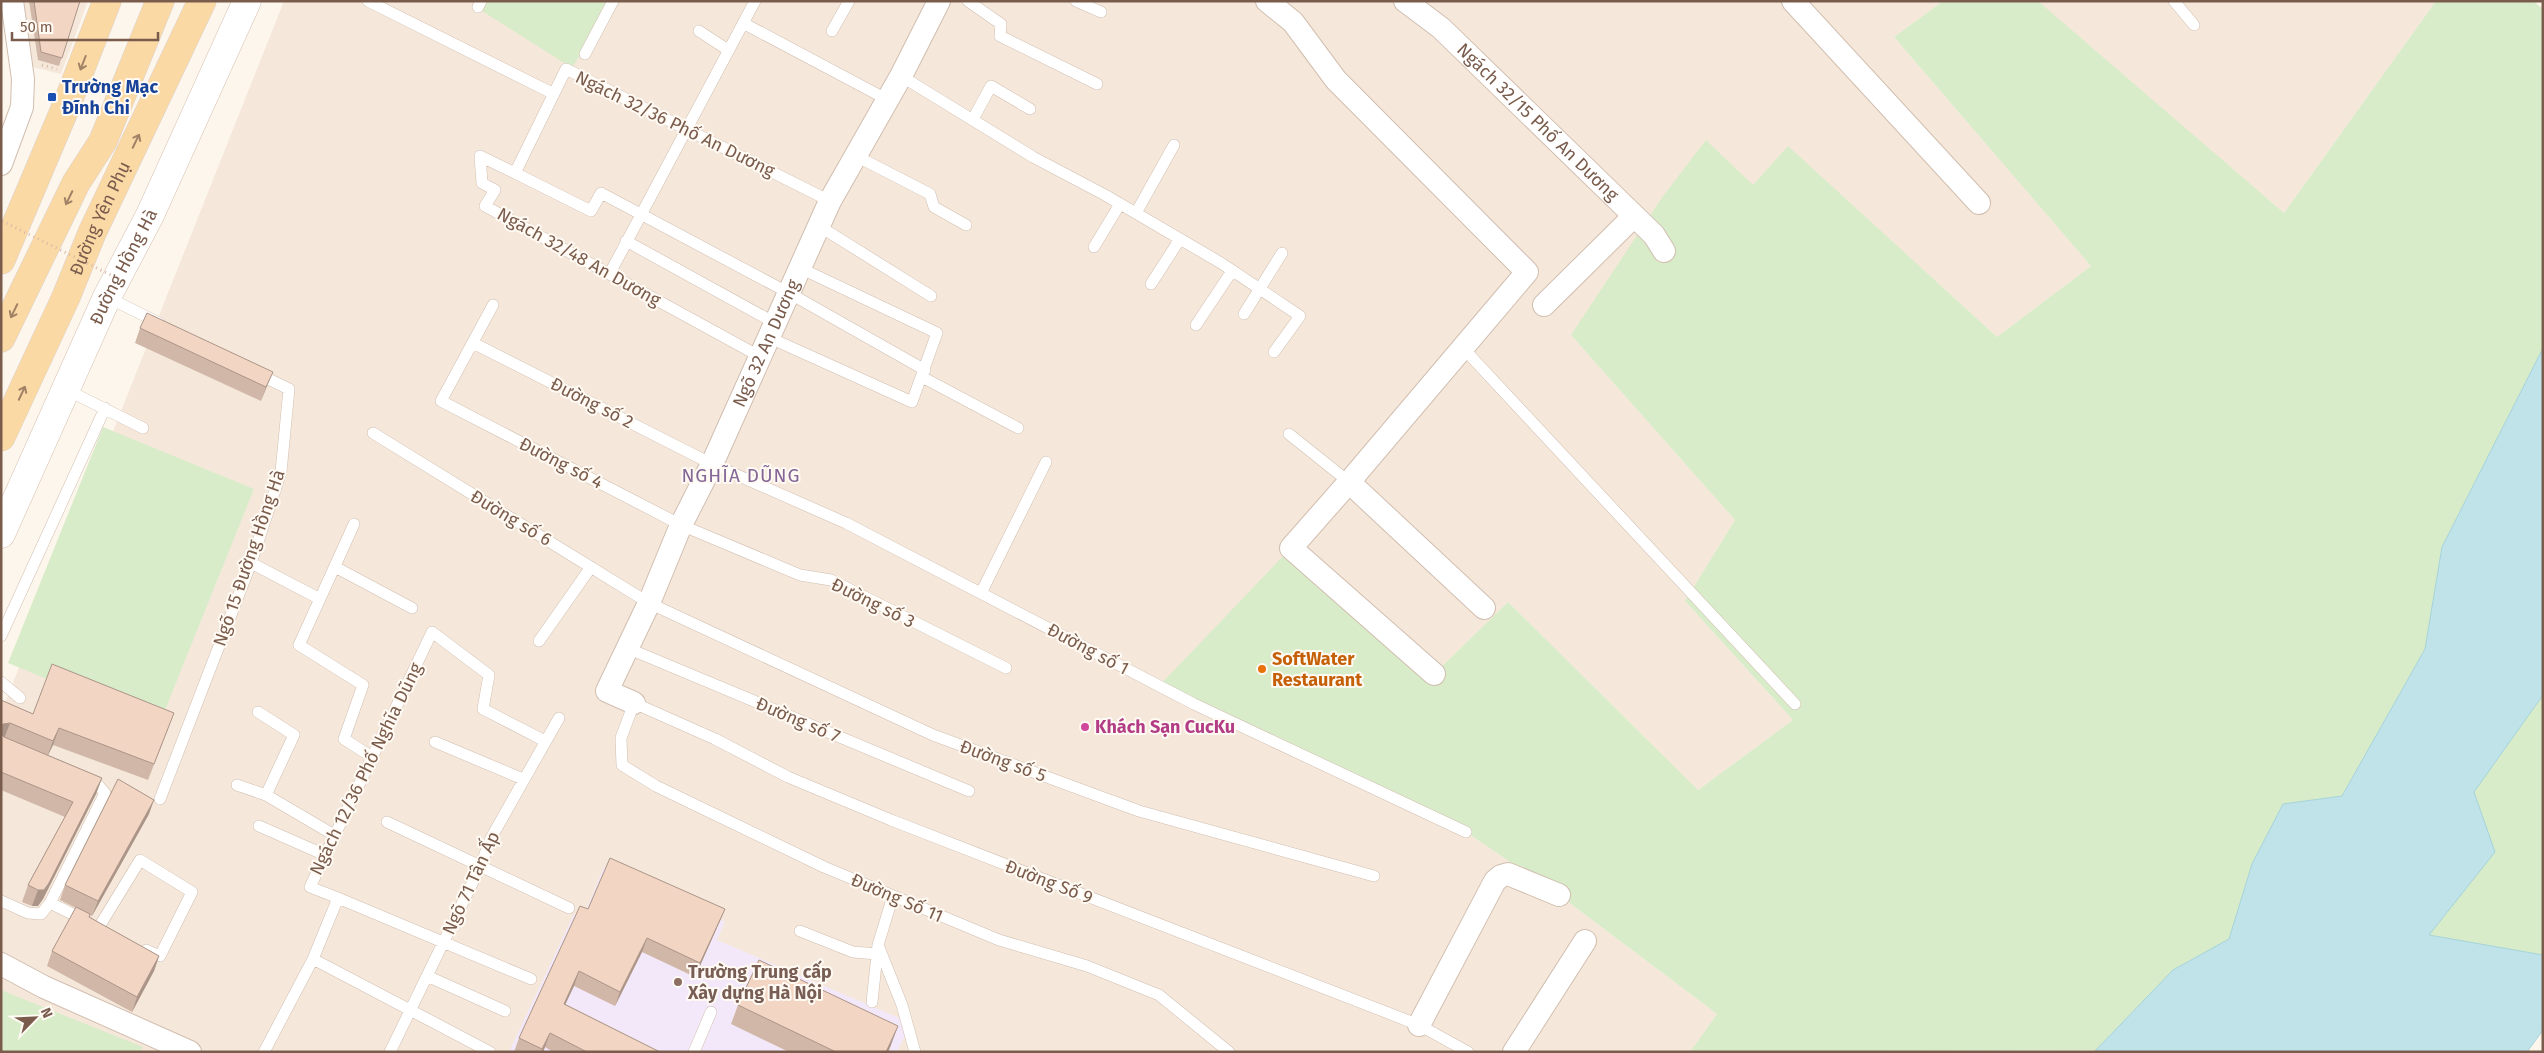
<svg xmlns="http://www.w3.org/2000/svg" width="2544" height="1053" font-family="'Fira Sans',sans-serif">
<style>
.residential{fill:#f5e8da}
.education{fill:#f3e8fa}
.green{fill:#d8ecc9}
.water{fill:#bfe3e8;stroke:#a5d3da}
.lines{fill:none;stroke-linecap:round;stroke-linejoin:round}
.lane-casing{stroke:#d1beb0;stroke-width:12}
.street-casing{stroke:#d1beb0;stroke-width:24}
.secondary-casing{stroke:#d6c0b0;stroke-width:29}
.primary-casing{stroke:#dad1cd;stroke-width:29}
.path{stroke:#d9b8a5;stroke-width:3;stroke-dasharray:1 4;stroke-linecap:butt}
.lane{stroke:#fff;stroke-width:11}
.street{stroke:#fff;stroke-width:22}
.secondary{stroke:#fff;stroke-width:28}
.primary{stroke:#fbd9a5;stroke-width:28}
.path-bridge{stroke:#d9b8a5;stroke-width:3;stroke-dasharray:1 4;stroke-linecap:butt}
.wall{fill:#d1b7a8}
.shaded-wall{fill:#aa9588}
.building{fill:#f3d5c3;stroke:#aa9588}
.oneway{stroke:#a18267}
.transit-dot{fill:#1a4fb4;stroke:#fffaf3;stroke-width:2}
.food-dot{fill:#e8710a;stroke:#fffaf3;stroke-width:2}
.hotel-dot{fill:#d1479c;stroke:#fffaf3;stroke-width:2}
.education-dot{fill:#8d6e63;stroke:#fffaf3;stroke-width:2}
.labels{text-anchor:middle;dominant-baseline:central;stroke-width:4;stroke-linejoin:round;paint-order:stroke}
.transit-label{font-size:18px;font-weight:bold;fill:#164399;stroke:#fffaf3;text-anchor:start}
.street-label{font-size:18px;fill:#7a5c4d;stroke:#fffaf3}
.food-label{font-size:18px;font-weight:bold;fill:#c56008;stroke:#fffaf3;text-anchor:start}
.hotel-label{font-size:18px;font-weight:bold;fill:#b23c85;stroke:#fffaf3;text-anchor:start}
.education-label{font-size:18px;font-weight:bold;fill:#785e54;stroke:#fffaf3;text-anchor:start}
.neighbourhood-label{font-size:19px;letter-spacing:1px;fill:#846695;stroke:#fffaf3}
</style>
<rect width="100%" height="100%" fill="#fdf6ec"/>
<path class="residential" d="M22,1H88L61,74L32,67Z
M284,1H1943L1894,37L2091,266L1997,337L1788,147L1753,186L1571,335L1735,520L1685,601L1793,720L1698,790L1508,602L1434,674L1466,832L1559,895L1717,1014L1690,1052H1V713Z
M2036,1H2436L2284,213Z"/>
<path class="education" d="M604,867L725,922L717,940L911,1023L897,1052H509L574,914L583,918Z"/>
<path class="green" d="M488,1H613L572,68L482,11Z
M1943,1H2038L2284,213L2436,1H2533L2543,9V348L2442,547L2425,649L2342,796L2283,804L2252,864L2229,939L2173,970L2096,1050L1690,1052L1717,1014L1559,895L1466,832L1159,686L1286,553L1434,674L1508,602L1698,790L1793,720L1685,601L1735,520L1571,335L1663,196L1706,140L1753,185L1788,146L1997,337L2091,266L1894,37Z
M103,427L254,489L159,725L8,663Z
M2543,695V955L2429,935L2494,852L2474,792Z
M1,990L143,1047L141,1052H1Z"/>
<path class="water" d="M2543,348V695L2474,792L2495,852L2429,935L2543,955V1030L2527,1052H2094L2173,970L2229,939L2252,864L2283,804L2342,796L2425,649L2442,547Z"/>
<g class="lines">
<defs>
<path id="lane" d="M368,1L554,94
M968,1L1001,24L1000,36L1097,84
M1076,1L1101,12
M2174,1L2194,25
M478,7L481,1
M743,23L888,100
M699,31L728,50
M832,31L849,1
M585,54L613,1
M901,76L1033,157L1105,195L1221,263L1300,316L1274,352
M973,119L991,86L1030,109
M856,156L930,194L934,207L966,225
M515,173L480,156L482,183L495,190L485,206L759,356
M830,201L566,69L515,173L591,211L601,193L789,293L925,370
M1136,213L1174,145
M819,226L931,296
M626,241L775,323
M1094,247L1120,204
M610,273L755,1
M1151,284L1180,239
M107,297L159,323
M493,305L441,401L681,525L800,575L831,580L1006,668
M1244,314L1282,253
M1196,325L1232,271
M768,337L912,402L937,333L800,268
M473,343L712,464L846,523L1194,704L1466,832
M1463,348L1795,704
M922,377L1018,428
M67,390L143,428
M373,433L649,603L933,735L1139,811L1374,876
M1289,434L1349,482
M354,524L299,645L363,685L344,739L372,757
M251,563L320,599
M335,567L412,608
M981,593L1046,462
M1,636L105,408
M539,641L591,567
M627,648L969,791
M1,682L20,698
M258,712L294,735L266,795
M435,742L523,779
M237,785L266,795L334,835
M160,799L251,563L281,472L289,389L256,373
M387,822L569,908
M259,826L325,855
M338,898L531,979
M1,901L28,913L41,914L50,903L105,793L99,786L86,781
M50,903L87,921
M99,927L140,860L192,892L160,956L146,950
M800,931L853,952L877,954
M878,945L902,1005L915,1052
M313,959L490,1052
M427,976L505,1011
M872,1002L878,945L893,896
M264,1052L313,959L338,898L310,887L432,632L489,675L483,709L545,741
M390,1052L481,865L491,838L559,718
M694,1052L711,1012
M1229,1052L1159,995L1087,966L999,940L824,867L656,786L622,765L621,738L634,703L715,739L788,777L891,820L1419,1025L1468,1052"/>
<g id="street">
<path d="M1267,1L1293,22L1336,80L1527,272L1349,482L1484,608"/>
<path id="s1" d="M1405,1L1441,28L1654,235L1664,251"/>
<path d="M1793,1L1979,203"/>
<path d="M1,164L22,107L23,79L12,1"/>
<path d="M1544,305L1634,216"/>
<path d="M1349,482L1291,548L1434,674"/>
<path id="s2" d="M634,703L607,691L649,603L681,525L712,464L830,201L901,76L939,1"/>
<path d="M1,964L44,987L190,1052"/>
<path d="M1419,1025L1495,881L1501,876L1508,874L1559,895"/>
<path d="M1514,1052L1585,941"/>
</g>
<g id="secondary">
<path id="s3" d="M1,534L107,297L150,215L247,1"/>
</g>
<g id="primary">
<path d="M1,260L67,104L107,1"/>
<path d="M1,338L76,183L103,141L160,1"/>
<path id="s4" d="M1,437L66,297L92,233L202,1"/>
</g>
</defs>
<use href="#lane" class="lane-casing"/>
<use href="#street" class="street-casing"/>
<use href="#secondary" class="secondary-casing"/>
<use href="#primary" class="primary-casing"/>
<path class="path" d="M42,65L57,69"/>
<use href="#lane" class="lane"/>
<use href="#street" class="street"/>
<use href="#secondary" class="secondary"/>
<use href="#primary" class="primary"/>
<path class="path-bridge" d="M2,221L127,283"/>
</g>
<path class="wall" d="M29,1H80L59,66L38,60Z
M140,328L267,386L261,401L135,343Z
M1,700L33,714L168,729L148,780L53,745L48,755L102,778L96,794L43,899L38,906H32L22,902L28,885L65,817L1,790Z
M149,814L92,916L90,915L89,917L159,956L154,971L132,1012L47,966L52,951L76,908L60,900L65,885Z
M588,909H725L719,923L695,977L642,952L615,1006L574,986L565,1004L660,1052H553L545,1047L543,1052H514L519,1038Z
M738,1005L891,1045L888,1052H789L731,1024Z"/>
<path class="shaded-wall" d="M273,372L267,386L261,401L266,387Z
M10,723L4,739H1V726L3,724Z
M59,728L53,745L47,757L53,741Z
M102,778L96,794L43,899L38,906H32L38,890Z
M154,800L149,814L92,916L98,901Z
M725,909L719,923L695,977L700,963Z
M647,938L642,952L615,1006L620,992Z
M159,956L154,971L132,1012L137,997Z
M579,971L574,986L559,1018L564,1004Z
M898,1026L891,1045L888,1052H886Z
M550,1033L545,1047L543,1052H541Z"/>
<path class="building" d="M34,1H80L62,58L41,52Z
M147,313L273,372L266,387L140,328Z
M52,664L174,713L154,764L59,728L53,741L10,723L3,724L1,726V700L33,714Z
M1,734L4,737L102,778L49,883L44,890H38L28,885L73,802L1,772Z
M118,779L154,800L98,901L65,885Z
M610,858L725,909L700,963L647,938L620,992L579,971L564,1004L660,1052H587L550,1033L542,1049L519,1038L580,906L588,909Z
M76,907L90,914L89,917L159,956L137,997L52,951Z
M759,960L898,1026L886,1052H836L738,1005Z"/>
<defs><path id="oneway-shaft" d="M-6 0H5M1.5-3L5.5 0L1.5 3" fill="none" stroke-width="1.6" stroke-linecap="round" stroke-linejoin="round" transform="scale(1.25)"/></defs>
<g class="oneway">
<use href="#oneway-shaft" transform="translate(83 63) rotate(111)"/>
<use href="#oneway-shaft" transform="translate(136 141) rotate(-64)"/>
<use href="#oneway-shaft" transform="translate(69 198) rotate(116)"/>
<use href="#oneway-shaft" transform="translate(14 311) rotate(116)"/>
<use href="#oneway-shaft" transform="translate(22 393) rotate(-65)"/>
</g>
<rect class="transit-dot" x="47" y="92" width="10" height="10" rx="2.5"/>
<circle class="food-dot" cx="1262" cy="669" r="5"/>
<circle class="hotel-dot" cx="1085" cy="727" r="5"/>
<circle class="education-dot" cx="678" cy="982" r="5"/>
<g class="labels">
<g class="transit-label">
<text x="62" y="87">Trường Mạc<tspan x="62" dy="21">Đĩnh Chi</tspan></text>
</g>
<g class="street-label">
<text stroke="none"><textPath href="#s1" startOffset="180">Ngách 32/15 Phố An Dương</textPath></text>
<text transform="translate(675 124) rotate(26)">Ngách 32/36 Phố An Dương</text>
<text stroke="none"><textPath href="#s4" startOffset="240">Đường Yên Phụ</textPath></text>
<text transform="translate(579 257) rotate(29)">Ngách 32/48 An Dương</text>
<text stroke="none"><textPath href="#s3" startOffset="294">Đường Hồng Hà</textPath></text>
<text stroke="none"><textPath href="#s2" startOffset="412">Ngõ 32 An Dương</textPath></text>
<text transform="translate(592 403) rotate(27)">Đường số 2</text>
<text transform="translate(561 463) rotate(27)">Đường số 4</text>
<text transform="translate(511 518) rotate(31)">Đường số 6</text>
<text transform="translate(249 558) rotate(-71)">Ngõ 15 Đường Hồng Hà</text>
<text transform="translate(873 603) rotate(26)">Đường số 3</text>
<text transform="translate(1088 649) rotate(28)">Đường số 1</text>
<text transform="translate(798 720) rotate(23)">Đường số 7</text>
<text transform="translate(1003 761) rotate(20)">Đường số 5</text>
<text transform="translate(366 769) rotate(-64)">Ngách 12/36 Phố Nghĩa Dũng</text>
<text transform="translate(1049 882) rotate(21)">Đường Số 9</text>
<text transform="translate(471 883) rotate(-65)">Ngõ 71 Tân Ấp</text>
<text transform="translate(897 898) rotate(23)">Đường Số 11</text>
</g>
<g class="food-label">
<text x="1272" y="659">SoftWater<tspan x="1272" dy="21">Restaurant</tspan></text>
</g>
<g class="hotel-label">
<text x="1095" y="727">Khách Sạn CucKu</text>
</g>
<g class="education-label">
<text x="688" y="972">Trường Trung cấp<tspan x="688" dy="21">Xây dựng Hà Nội</tspan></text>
</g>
<g class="neighbourhood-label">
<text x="741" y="475">NGHĨA DŨNG</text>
</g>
</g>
<rect width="2544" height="1053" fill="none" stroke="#7a5c4d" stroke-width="5"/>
<g transform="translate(35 1018) rotate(66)" stroke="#fffaf3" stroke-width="4" paint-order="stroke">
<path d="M0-4L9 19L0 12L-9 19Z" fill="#7a5c4d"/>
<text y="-8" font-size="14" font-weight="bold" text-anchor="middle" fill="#7a5c4d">N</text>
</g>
<path d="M12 32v8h146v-8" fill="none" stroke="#7a5c4d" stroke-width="2.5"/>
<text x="20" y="32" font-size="15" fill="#7a5c4d" stroke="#fffaf3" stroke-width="4" paint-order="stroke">50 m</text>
</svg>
